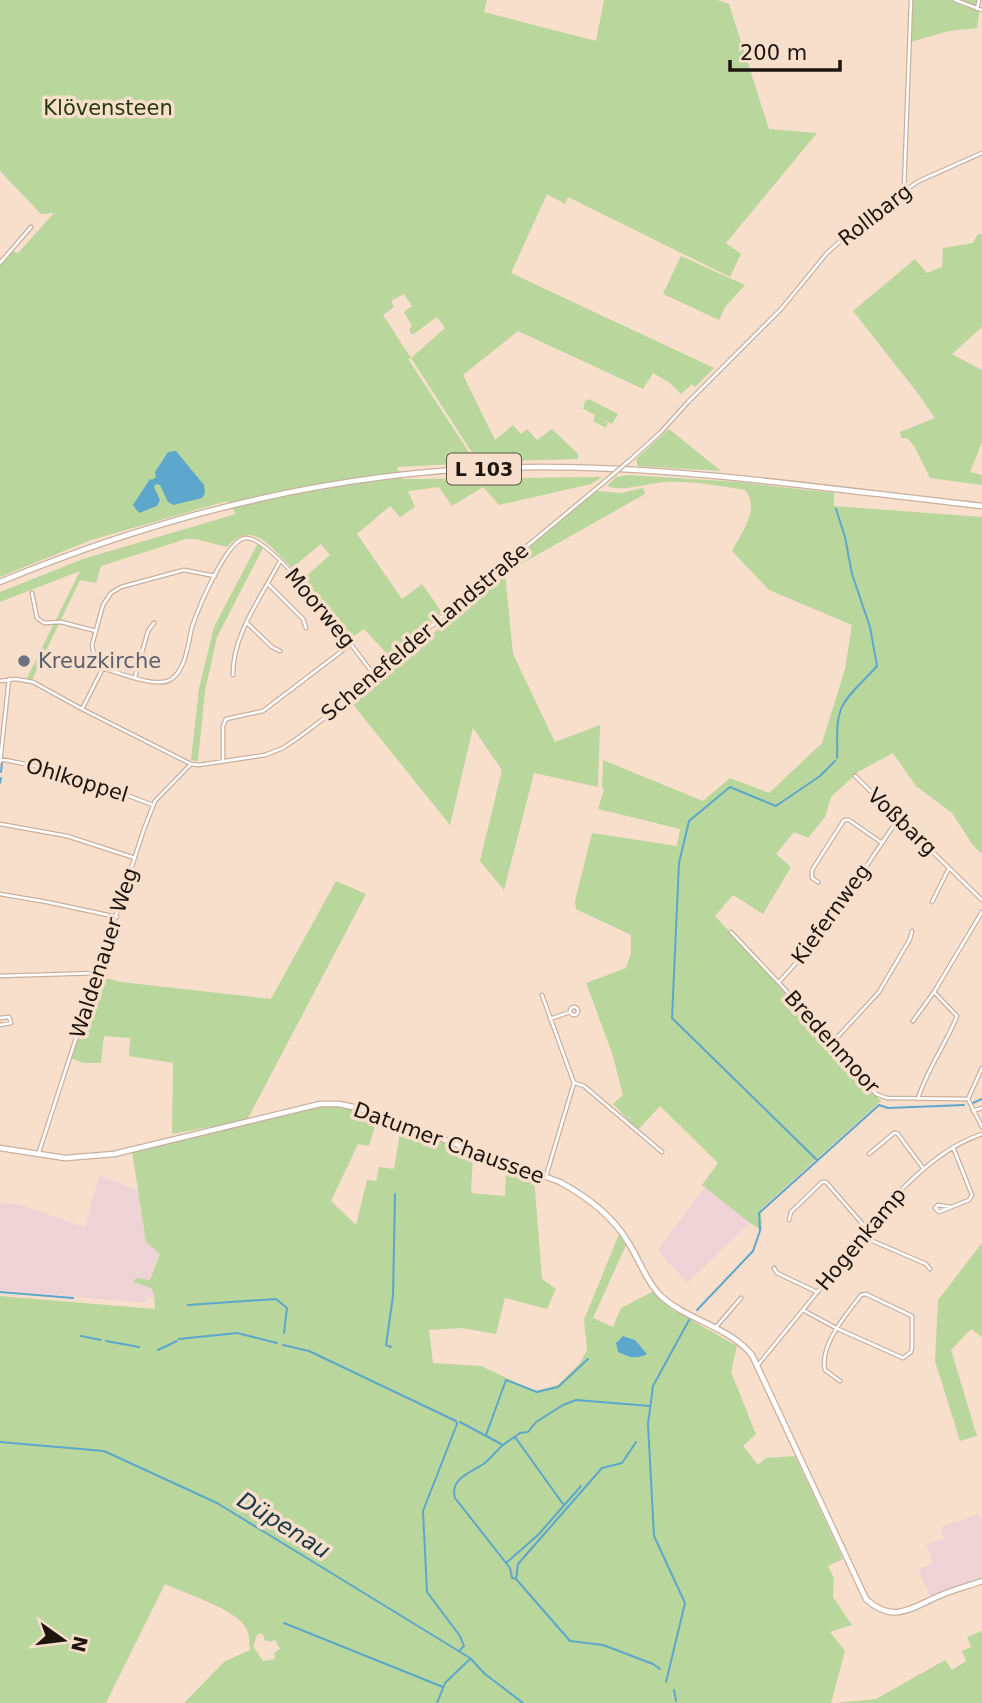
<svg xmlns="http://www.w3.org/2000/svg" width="982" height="1703" font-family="'DejaVu Sans',sans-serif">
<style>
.commercial{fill:#edd3d6}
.green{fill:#b9d69c;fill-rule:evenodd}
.water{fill:#5ca7cb}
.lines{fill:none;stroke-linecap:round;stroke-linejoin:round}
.stream{stroke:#5ca7cb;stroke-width:2}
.street-casing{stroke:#c9b09e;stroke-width:5}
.secondary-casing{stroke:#c9b09e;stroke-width:7}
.primary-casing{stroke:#c9b09e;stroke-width:7}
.street{stroke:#fff;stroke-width:2.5}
.secondary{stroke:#fff;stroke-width:4.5}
.primary{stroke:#fff;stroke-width:4.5}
.street-bridge-casing{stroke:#c9b09e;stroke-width:5;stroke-linecap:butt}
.street-bridge{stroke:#fff;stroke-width:2.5}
.worship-dot{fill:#6b7280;stroke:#f8dfcb;stroke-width:2.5}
.labels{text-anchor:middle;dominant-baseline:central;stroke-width:7;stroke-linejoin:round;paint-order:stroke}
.shield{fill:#f8dfcb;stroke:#5f5247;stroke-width:2}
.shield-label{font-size:19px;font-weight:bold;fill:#1d150e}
.park-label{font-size:21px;fill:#273a0d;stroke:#f8dfcb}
.street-label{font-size:21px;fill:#1d150e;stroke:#f8dfcb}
.worship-label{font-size:21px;fill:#5b616d;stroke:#f8dfcb;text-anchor:start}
.water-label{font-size:23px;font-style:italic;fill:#183a4a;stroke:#f8dfcb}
</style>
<rect width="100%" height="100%" fill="#f8dfcb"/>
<path class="commercial" d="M99,1176L138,1190L146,1242L160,1254L150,1280L154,1297H147L145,1303L0,1290V1203L21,1205L85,1227Z
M705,1187L750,1223L687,1283L658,1250Z
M979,1514L982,1521V1577L930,1597L919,1569L933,1563L927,1544L944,1539L941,1527Z"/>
<path class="green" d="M0,0H487L484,12L596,41L604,0H717L729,4L769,129L817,133L726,243L741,254L730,277L568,197L565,204L547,194L511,273L714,368L695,387L692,384L681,394L670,383L653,373L643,389L518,331L463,375L495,440L513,425L521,434L527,429L537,440L552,429L578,454V459L478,462L411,358L408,359L476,463L397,467L402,479L602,477L591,484L499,505L483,487L452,506L439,487L408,491L415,507L400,517L390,506L357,534L402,599L422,584L442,612L391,658L364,629L350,639L303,579L330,555L321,544L292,568C273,550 252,517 227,547L195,539H186L101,566L96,583L80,580L32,680L27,678L80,571L0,602V592L83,559L236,514L227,501L91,540L0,577V259L9,250L18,253L54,213L41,214L0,171ZM404,294L412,306L404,312L412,326L409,330L412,335L437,317L445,328L411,358L383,315L394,307L391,301Z
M912,0H981L977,28L949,31L910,42Z
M978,234L982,235V327L952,354L982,370V442L970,472L982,475V485L930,478L914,446L907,438H901L900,432L935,418L916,391L853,311L915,259L927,273L942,267L943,248L973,243Z
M681,256L745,285L725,307L719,320L663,294Z
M589,399L618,414L612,424L601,418L608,423L606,428L593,421L595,415L583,409L585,401Z
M669,429L674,433L721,471L638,466L636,459Z
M629,475L739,482L834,493V506L982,517V854L972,844L952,813L916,786L893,753L858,772L831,797L825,817L808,838L794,832L776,854L791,867L763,914L733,895L715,916L797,1004L881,1101L761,1209L762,1230L750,1223L702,1185L718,1163L660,1106L638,1130L613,1104L623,1095L612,1053L586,983L626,968L631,953V935L576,909L575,901L592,833L677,846L680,829L598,809L604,789L602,788L603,760L703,801L730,778L769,793L822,743L845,669L852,625L769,590L732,551C741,534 761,508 745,490C719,486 693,481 667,482C648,482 625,493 607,486L616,477Z
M643,488L645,494L505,573L513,654L555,742L600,725L598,787L534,773L504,890L480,861L502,770L473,728L450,825L351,702L505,573L503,569L597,491L621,493Z
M258,543L263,548L217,637L205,691L198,761L191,760L199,688L214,627Z
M336,881L366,894L247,1120L172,1134L173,1063L129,1056L130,1038L104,1036L101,1063H83L70,1058L99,976L121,982L271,999Z
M320,1105L358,1109L378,1117L369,1146L358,1144L331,1201L356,1225L367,1180L376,1181L379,1167L394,1169L401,1127L473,1153L471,1193L505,1196L506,1165L534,1177L542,1279L556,1289L547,1309L505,1298L496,1334L462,1328L429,1330L433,1363L481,1366L535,1391L558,1385L580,1363L587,1350L584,1320L619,1234L626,1245L593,1318L613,1327L621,1308L654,1291L670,1308L737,1346L731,1372L756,1434L743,1446L758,1465L766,1458L795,1456L843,1559L828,1566L834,1578L833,1597L852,1625L830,1632L845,1651L831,1703H184L225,1661L250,1650C249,1643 250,1634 246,1628C236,1609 186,1594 165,1584L106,1703H0V1296L155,1309L154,1294L151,1288L133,1282L136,1278L150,1280L160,1254L146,1242L132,1151ZM262,1633L265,1640L270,1642L275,1640L280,1649L274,1653L275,1659L263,1661L253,1646L257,1635Z
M982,1243V1337L971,1329L951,1350L977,1436L960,1441L935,1361L938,1300Z
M982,1631V1703H834L876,1699L945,1660L952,1670L966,1661L962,1651L971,1647L967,1637Z"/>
<path class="water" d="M176,451L204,485L205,493L202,498L173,505L168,502L160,485L156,484L154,487L160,500L157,506L139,513L133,505L150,479L152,480L156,477L155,472L168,452Z
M623,1336L635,1340L647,1354C636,1360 628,1357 618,1352L616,1343Z"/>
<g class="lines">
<path class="stream" d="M836,509L845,537L852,574L870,627L877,666C867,678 847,694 841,709C835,725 838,742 837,758
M1,772L2,763
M0,783L1,778
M973,1103L982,1099
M817,1160L672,1018L679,863L689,821L730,787L776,806L820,776L835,761
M0,1292L73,1298
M188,1305L276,1299L287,1308L284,1333
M697,1310L753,1251L760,1231L759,1213L879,1105L888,1108L964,1105
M81,1336L101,1340
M179,1339L237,1333L277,1343
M106,1341L139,1347
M283,1345L309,1351L456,1421L457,1424L423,1511L427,1592L460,1636L464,1646L459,1651
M391,1347L386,1345L393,1296L395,1194
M158,1350L177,1341
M460,1422L503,1445L520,1433L528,1432L536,1422L563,1405L576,1400L650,1406
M486,1435L506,1380L537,1392L558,1387L588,1359
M515,1437L563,1504
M0,1442L104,1451L217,1503L470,1658L485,1674L523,1703
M503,1445C497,1450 492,1457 486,1462C474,1472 449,1477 455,1498L510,1568L512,1578L516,1579L570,1641L603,1645L653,1664L660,1669
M506,1563L538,1535L581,1486
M516,1579L518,1564L602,1468L622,1463L636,1442
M284,1623L443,1687
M666,1682L685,1603L654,1536L648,1424L653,1386L689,1320
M674,1690L676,1701
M437,1703L445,1683L469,1660"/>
<defs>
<path id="street" d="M955,0L982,10
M977,9L979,0
M904,189L911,0
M0,263L31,227
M630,460L660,433L688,402L782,308L827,253L875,210L919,181L982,153
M268,584L303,619L306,628
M32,593L37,618L44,623L61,622L96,631
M247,623L272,647L280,651
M103,668L95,660L92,645L103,605L111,593L121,587L184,570L215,576
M233,675C232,635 262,596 280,561
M135,677L148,631L154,623
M0,681L16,679L33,682L82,709L191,764L199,765L265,755L283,748L302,735L348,700L444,615L603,483
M82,709L103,668C120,673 155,688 170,680C186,671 188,643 192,627C198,609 226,541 245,538C271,534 357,652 374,675
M0,759L65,772L153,805
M223,761V726L226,719L263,711L351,644
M0,762L9,679
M855,776L982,900
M0,824L67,836L135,858
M818,882L812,878V870L844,820H849L882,843
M0,894L47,902L117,917
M932,902L949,868
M731,932L781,985L876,1094L887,1098L968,1099L982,1127
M0,976L98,973
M779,982C826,932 860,874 899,818
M542,995L574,1083L546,1176
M570 1011a4 4 0 1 1 8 0a4 4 0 1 1-8 0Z
M0,1018L9,1017L11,1023L0,1025
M550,1019L570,1012
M913,1021L934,992L982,912
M832,1043L879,992L910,939L912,931
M575,1083L584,1086L662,1152
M918,1099C924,1075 947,1042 957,1016L934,992
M968,1099L982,1068
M973,1111L982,1108
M39,1152L144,829L155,801L190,765
M869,1154L894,1133H897L923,1168
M951,1207L938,1205L935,1208L939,1212L969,1200L972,1195L953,1147
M789,1220L791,1212L822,1182H826L867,1229
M861,1236L926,1264L930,1269
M774,1268L777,1273L817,1292
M803,1310L836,1328L903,1358L911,1352L912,1348V1316L866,1294L861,1295C847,1314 819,1345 825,1370L840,1381
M716,1327L741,1298
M758,1365L899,1192C923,1168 949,1145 982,1134"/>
<path id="secondary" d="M0,1148L65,1158L114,1154L320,1104H339L358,1108L560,1182C587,1197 612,1215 628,1242C639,1259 647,1283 662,1297C689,1321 728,1326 752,1355L866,1599C893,1624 911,1608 939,1596C953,1590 968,1586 982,1581"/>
<path id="primary" d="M0,582C171,511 354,467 540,467C688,467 835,490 982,506"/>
</defs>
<use href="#street" class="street-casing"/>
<use href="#secondary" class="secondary-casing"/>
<use href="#primary" class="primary-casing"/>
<use href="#street" class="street"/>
<use href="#secondary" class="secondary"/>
<use href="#primary" class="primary"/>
<defs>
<path id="street-bridge" d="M603,483L630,460"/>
</defs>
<use href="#street-bridge" class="street-bridge-casing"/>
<use href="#street-bridge" class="street-bridge"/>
</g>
<circle class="worship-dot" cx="24" cy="661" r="7"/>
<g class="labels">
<rect class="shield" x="447" y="453.5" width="74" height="31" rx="5"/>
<g class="shield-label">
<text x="484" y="469">L 103</text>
</g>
<g class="park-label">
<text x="108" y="108">Klövensteen</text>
</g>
<g class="street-label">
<text transform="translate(875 215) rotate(-38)">Rollbarg</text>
<text transform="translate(320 608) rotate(50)">Moorweg</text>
<text transform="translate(425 632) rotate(-40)">Schenefelder Landstraße</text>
<text transform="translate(77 780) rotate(17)">Ohlkoppel</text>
<text transform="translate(902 822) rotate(44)">Voßbarg</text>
<text transform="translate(831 914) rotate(-54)">Kiefernweg</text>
<text transform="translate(104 953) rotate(-72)">Waldenauer Weg</text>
<text transform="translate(832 1042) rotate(48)">Bredenmoor</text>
<text transform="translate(449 1143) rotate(20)">Datumer Chaussee</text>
<text transform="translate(861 1239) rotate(-50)">Hogenkamp</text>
</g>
<g class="worship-label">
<text x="38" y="661">Kreuzkirche</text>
</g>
<g class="water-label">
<text transform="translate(284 1525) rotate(32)">Düpenau</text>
</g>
</g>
<g transform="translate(63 1640) rotate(104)" stroke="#f8dfcb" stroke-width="5" paint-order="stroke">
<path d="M0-5L12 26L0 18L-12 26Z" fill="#1d150e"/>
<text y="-10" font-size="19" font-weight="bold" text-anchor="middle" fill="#1d150e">N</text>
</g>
<path d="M730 60v10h110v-10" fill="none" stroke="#1d150e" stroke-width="3.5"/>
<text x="740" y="60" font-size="21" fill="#1d150e" stroke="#f8dfcb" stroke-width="5" paint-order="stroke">200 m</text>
</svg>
